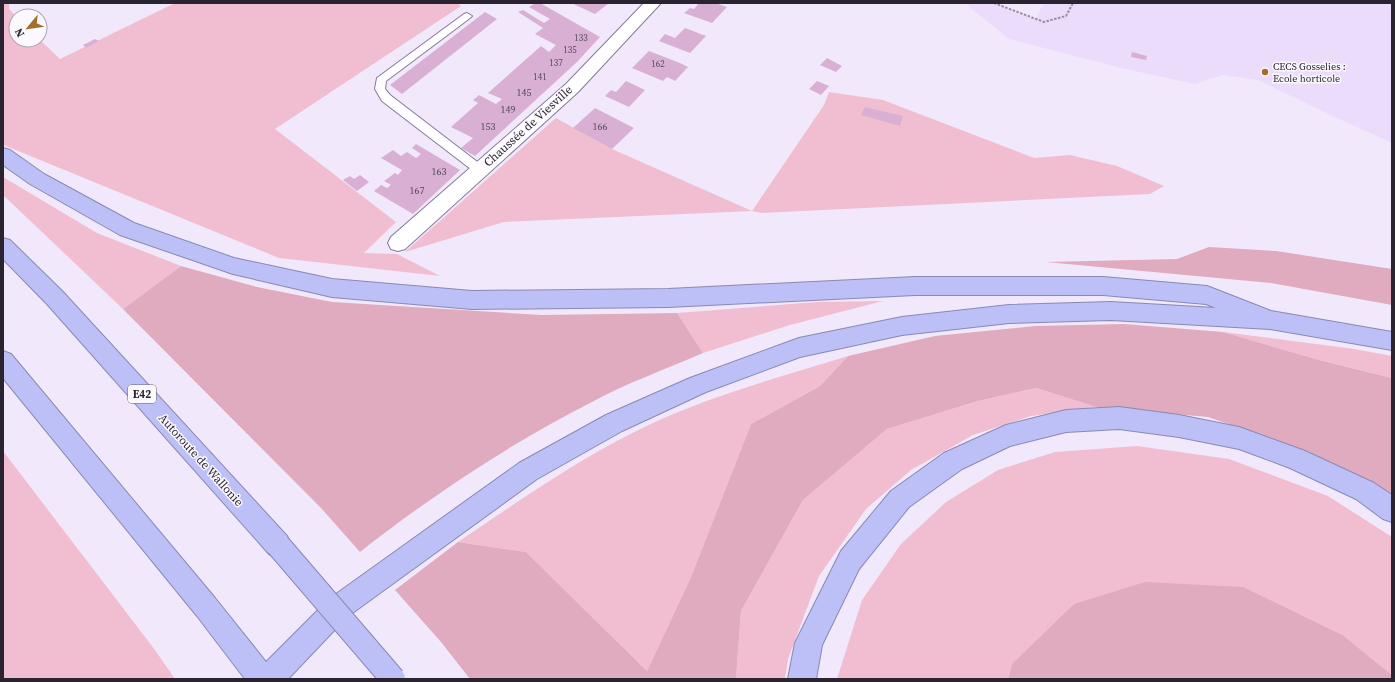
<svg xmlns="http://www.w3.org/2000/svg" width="1395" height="682" font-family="'Source Serif 4',serif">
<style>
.built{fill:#ebdcfc}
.green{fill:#f1bed1}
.forest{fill:#e0abbe}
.building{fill:#d9b0d4}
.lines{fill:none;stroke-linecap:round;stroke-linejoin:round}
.service-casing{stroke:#887a97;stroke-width:2}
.minor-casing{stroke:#887a97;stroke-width:2}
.motorway-casing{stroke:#8989b1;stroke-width:2}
.path{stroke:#978f9f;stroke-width:2;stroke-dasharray:2.5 1.5;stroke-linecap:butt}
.service{fill:#fff;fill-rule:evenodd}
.minor{fill:#fff;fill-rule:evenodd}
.motorway{fill:#bcc0f7;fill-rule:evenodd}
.motorway-bridge-casing{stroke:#8989b1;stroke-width:26;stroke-linecap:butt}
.motorway-bridge{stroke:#bcc0f7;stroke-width:24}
.poi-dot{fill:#a46d29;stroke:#fbf8fe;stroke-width:1.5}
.labels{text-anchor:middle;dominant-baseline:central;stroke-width:3;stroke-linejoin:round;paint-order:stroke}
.far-number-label{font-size:9px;fill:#554759}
.far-poi-label{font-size:10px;fill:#292430;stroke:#fbf8fe;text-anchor:start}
.number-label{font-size:10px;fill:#554759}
.shield{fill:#fbf8fe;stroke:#68646e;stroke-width:1}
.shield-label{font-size:11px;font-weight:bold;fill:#292430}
.street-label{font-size:12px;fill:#292430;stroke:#fbf8fe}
</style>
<rect width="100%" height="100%" fill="#f1e8fb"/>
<path class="built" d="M967,3H996L1035,19L1044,3H1392V143L1337,118L1258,80L1222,75L1195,84L1121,68L1009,39L968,6Z"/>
<path class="green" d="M3,3H9V9L16,16V40H40L60,59L175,3H457L461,6L275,129L396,222L364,253L397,254L440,276L279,258L6,146L3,144Z
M829,92L883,100L1034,158L1070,155L1117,166L1164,186L1150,194L761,213L752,211L504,222L405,252L556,118L612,149L752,211L824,105Z
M3,177L97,233L181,266L123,309L3,195Z
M883,301L790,325L703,353L677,313L817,302Z
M1223,332L1354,349L1392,356V378L1319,360Z
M848,356L820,386L751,424L691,577L647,671L526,552L458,542C522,499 585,454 655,422C716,394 784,376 848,356Z
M1036,388L1096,407L1031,416L973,435L911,470L866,509L819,576L788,659L785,679H736L741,611L803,500L887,429L978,401Z
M1137,446L1229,459L1328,496L1392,537V675L1344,636L1012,664L1008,679H837L862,600L901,544L946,502L998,470L1055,452Z
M3,451L155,650L175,679H3Z"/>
<path class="forest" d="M1209,247L1276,251L1392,269V305L1271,283L1046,262L1177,259Z
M181,266L257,287L332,302L542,315L677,313L703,353C666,369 627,383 592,402C511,443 431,496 360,552L321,508L123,309Z
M1124,324L1223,332L1319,360L1392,378V495L1309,452L1208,417L1096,407L1036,388L978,401L887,429L803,500L741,611L736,679H470L441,642L395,590L458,542L526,552L647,671L691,577L751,424L820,386L848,356L935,336L1035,326Z
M1145,582L1243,587L1344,636L1392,675V679H1008L1012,664L1074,604Z"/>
<path class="building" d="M536,3H540L600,37L577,62L475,156L461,148L473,138L451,127L478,103L473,100L479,95L496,104L502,99L488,93L541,46L549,52L556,45L535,34L543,28L518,12L523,10L544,23L550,19L529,7Z
M571,3H609L595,14Z
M699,3H715L727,7L712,23L684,13L690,8L694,9Z
M485,12L497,19L402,94L390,85Z
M685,28L706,36L690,53L659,41L665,34L675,38Z
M95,39L99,41L86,48L83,45Z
M649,51L680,63L688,67L675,81L667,77L663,81L632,68Z
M1132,52L1147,56L1146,60L1131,57Z
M827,58L842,66L836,72L820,65Z
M626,81L645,90L629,107L605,96L611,90L616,92Z
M817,81L829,86L821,95L809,89Z
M865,107L903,116L900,126L861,115Z
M595,108L634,128L612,149L573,128Z
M416,144L460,170L413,214L374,191L381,185L387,188L391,185L384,181L395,173L398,175L402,170L381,158L393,150L401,156L407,152L416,158L421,154L412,148Z
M360,175L369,182L357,191L343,180L350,176L354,179Z"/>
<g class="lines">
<defs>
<path id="service" d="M467,13L472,16L470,18L386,81L385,89L390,95L484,167L486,170L484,173L480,174L476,173L382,101L375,89L377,78L464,14Z"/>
<path id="minor" d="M644,3H661L578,92L405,249L398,251L391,249L388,243L391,237L566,84Z"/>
<path id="motorway" d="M3,148L10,150L44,174L134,223L234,258L332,279L472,291L668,289L915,277H1103L1207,286L1271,311L1392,332V350L1270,329L1111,320L1009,323L902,335L800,357L706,392L622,431L537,479L347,617L288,679H245L197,616L3,378V351L11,354L215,598L266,662L329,599L519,463L606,415L690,378L799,338L902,317L1009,305L1111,302L1216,308L1206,304L1103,295H915L668,307L472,309L332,297L233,274L120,235L30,184L3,165Z
M3,238L10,240L63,292L287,536L291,545L287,554L278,558L269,554L47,304L3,259Z
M1119,407L1179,415L1239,427L1305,451L1374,483L1392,495V522L1383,519L1356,499L1290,468L1239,449L1179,437L1119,429L1066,432L1010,446L962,469L909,507L859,569L822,645L816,679H788L795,643L841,551L891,491L944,453L1006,425L1066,410Z"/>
</defs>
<use href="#service" class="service-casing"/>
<use href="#minor" class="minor-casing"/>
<use href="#motorway" class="motorway-casing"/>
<path class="path" d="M994,3L1044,22L1066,16L1073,3"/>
<use href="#service" class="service"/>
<use href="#minor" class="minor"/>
<use href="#motorway" class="motorway"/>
<defs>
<path id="motorway-bridge" d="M278,545L393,679"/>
</defs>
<use href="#motorway-bridge" class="motorway-bridge-casing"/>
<use href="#motorway-bridge" class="motorway-bridge"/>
</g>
<circle class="poi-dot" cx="1265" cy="72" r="4"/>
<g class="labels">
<g class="far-number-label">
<text x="581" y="38">133</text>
<text x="570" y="50">135</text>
<text x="556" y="63">137</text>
<text x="658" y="64">162</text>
<text x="540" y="77">141</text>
</g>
<g class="far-poi-label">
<text x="1273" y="66">CECS Gosselies :<tspan x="1273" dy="12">Ecole horticole</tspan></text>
</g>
<g class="number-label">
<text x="524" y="92">145</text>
<text x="508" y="109">149</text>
<text x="488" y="126">153</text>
<text x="600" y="126">166</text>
<text x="439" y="171">163</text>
<text x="417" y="190">167</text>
</g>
<rect class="shield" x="128" y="385" width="28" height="18" rx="3"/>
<g class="shield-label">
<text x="142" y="394">E42</text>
</g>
<g class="street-label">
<text transform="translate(528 126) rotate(-42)">Chaussée de Viesville</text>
<text transform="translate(201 460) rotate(48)">Autoroute de Wallonie</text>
</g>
</g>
<rect width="1395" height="682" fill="none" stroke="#292430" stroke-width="8"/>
<g transform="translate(28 28) rotate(241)"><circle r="19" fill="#fbf8fe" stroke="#a7a3ac"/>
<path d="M0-3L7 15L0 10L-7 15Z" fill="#a46d29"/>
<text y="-6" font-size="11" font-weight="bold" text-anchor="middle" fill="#292430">N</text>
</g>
</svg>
